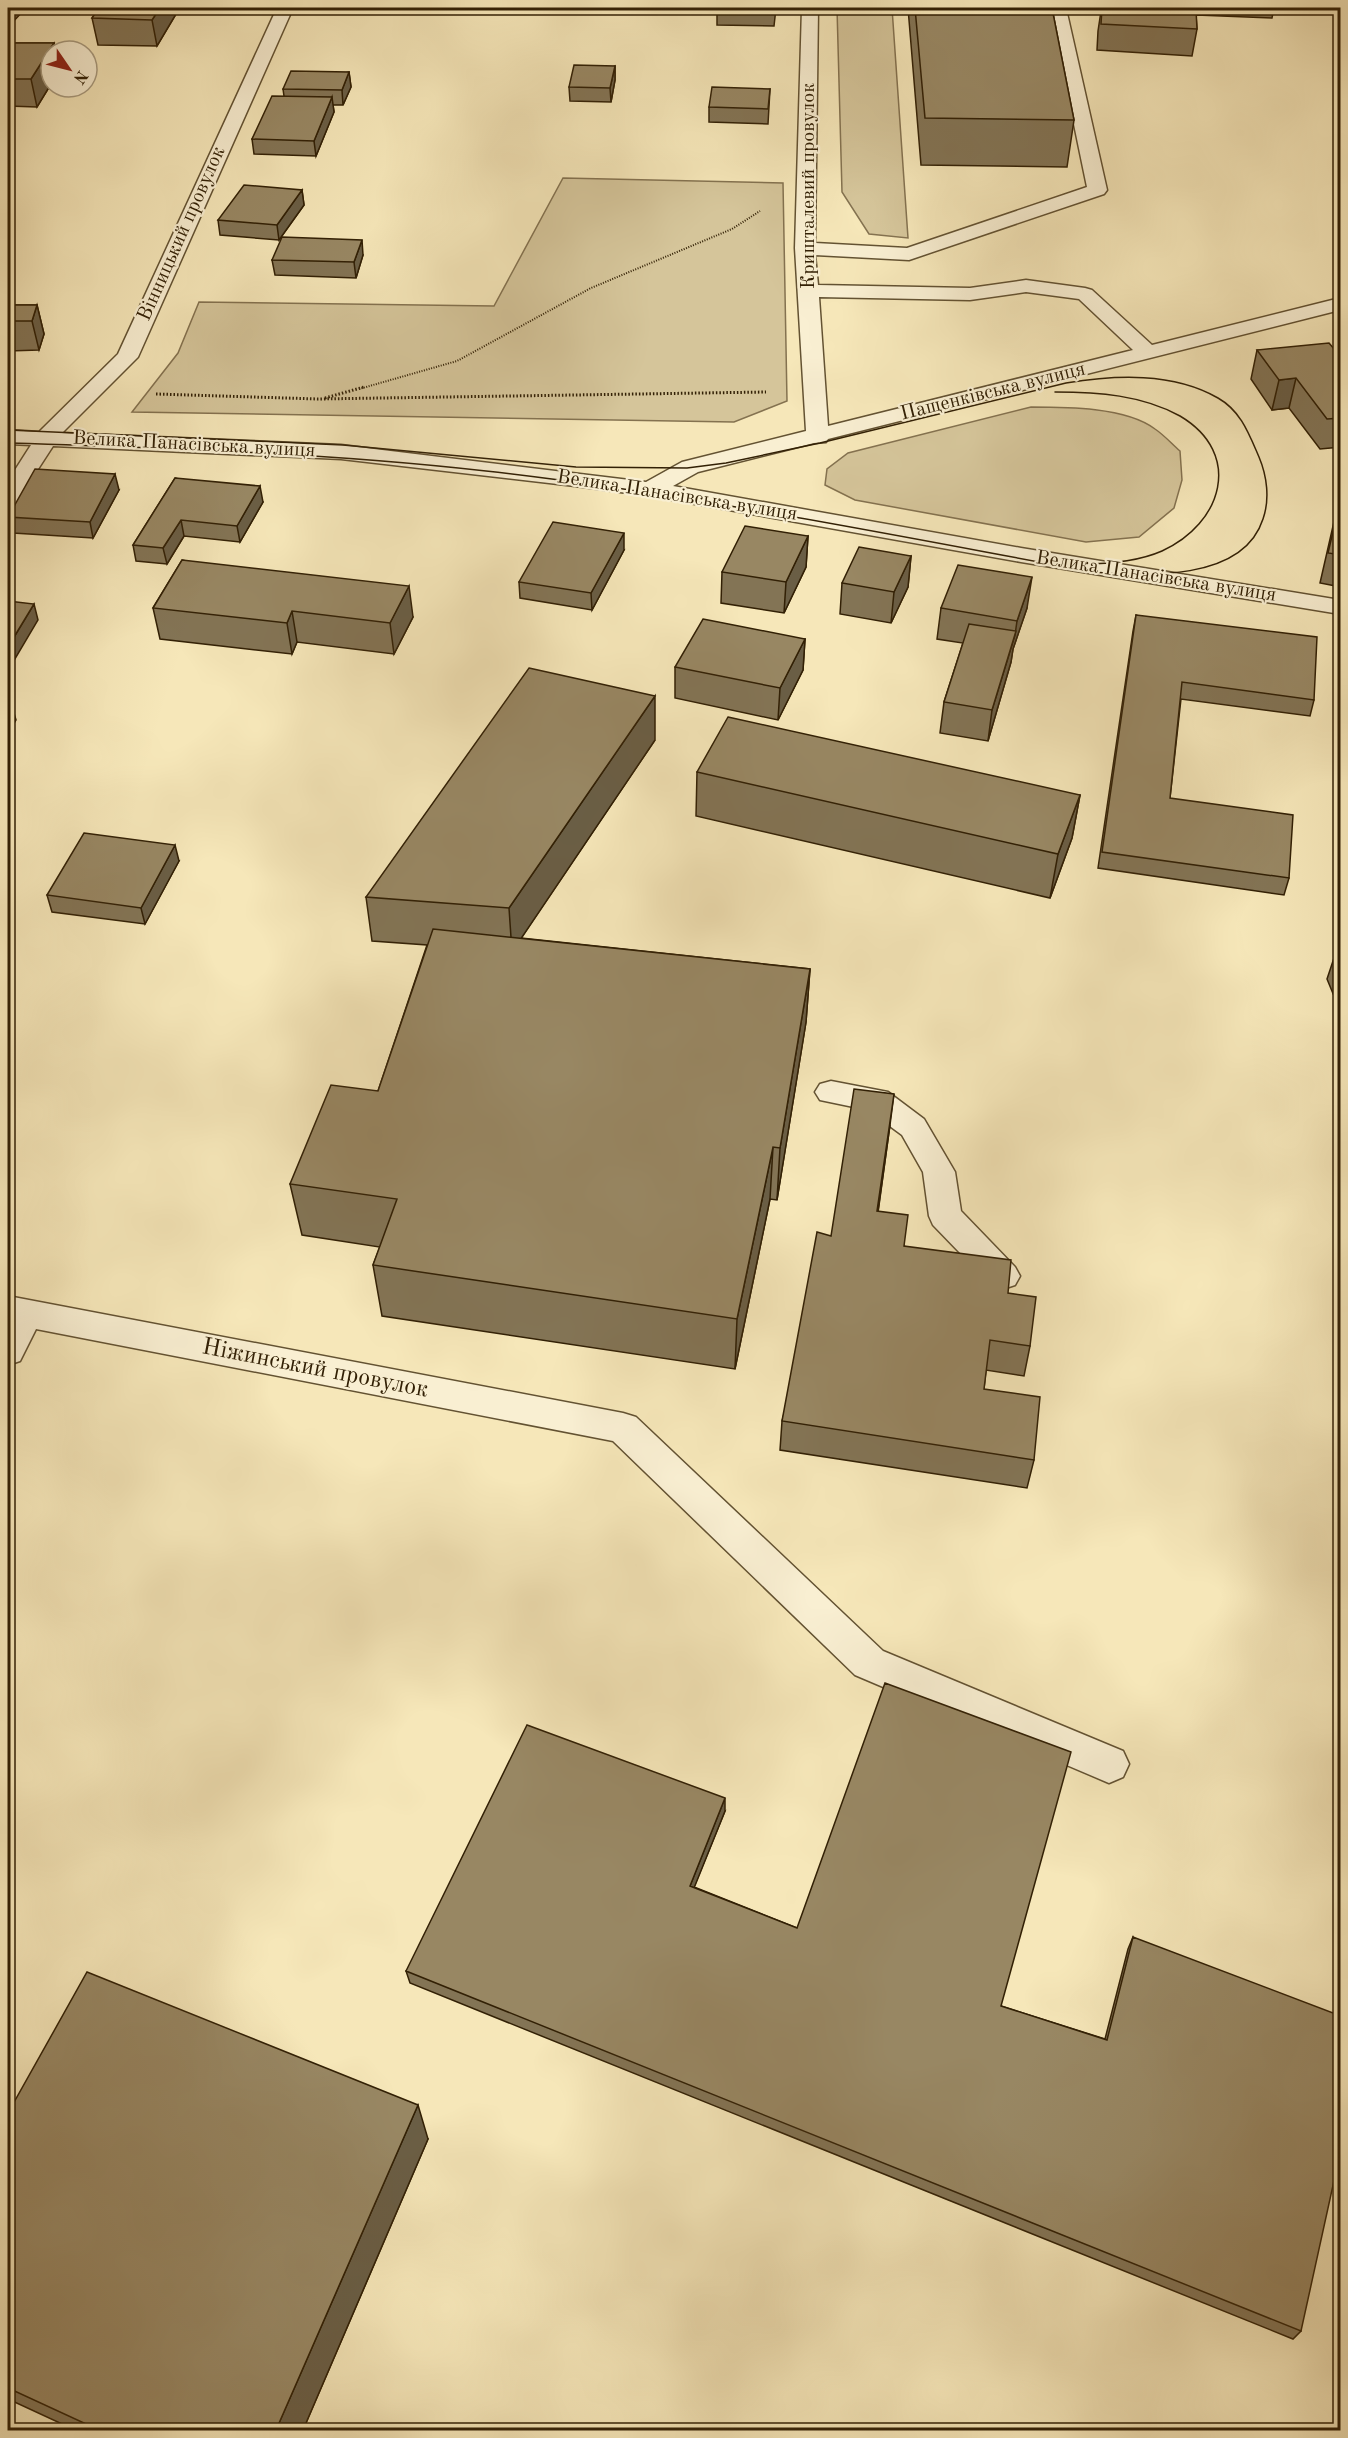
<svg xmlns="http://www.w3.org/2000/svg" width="1348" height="2438" font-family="'Old Standard TT',serif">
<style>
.green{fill:#d5c59a;stroke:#847250;stroke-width:1.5}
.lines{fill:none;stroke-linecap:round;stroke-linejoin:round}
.minor-casing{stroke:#635232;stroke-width:3}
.path-far1{stroke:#322005;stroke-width:2;stroke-dasharray:1 1.5;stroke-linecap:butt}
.path{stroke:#322005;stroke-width:3;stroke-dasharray:1.5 2;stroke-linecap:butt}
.minor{fill:#f9efd2;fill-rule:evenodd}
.tram{stroke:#322005;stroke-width:1.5}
.wall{fill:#837455;stroke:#322005;stroke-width:1.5}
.shaded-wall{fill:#6a5e45;stroke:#322005;stroke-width:1.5}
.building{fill:#988763;stroke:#322005;stroke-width:1.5}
.labels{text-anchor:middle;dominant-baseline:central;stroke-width:4.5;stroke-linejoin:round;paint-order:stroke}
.far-street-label{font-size:20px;fill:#322005;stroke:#f9efd2}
.street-label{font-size:24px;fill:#322005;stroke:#f9efd2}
</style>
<rect width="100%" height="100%" fill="#f6e7b9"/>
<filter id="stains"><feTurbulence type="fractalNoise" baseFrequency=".00333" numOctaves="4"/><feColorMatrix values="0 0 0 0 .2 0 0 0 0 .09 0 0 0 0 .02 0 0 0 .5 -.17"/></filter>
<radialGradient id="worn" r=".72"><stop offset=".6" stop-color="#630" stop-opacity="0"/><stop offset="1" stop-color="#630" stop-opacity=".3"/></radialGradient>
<path class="green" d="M837,8H892L908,238L869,234L842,192Z
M563,178L783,183L787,401L734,422L132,412L178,353L199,302L494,306Z
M1031,407C1066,407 1126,407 1155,429C1164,435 1172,444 1180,451L1182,480L1174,508L1139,537L1086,542L855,500L825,485L827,469L848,453Z"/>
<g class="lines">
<defs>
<path id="minor" d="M277,8H293L138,357L62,433L341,445L646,482L682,462L806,431L795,248L802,8H818L815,243L907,248L1087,187L1051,13L1059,8L1067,13L1107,190L1104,194L909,260L815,255L818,285L970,288L1026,280L1085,288L1092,290L1152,345L1340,298V310L828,439L826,442L814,443L698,472L673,486L1021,548L1340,600V614L1021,562L650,496L575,486L341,459L53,446L16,503L8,505V481L31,445L8,444V430L39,432L118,354ZM1026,292L1079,299L1133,350L828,426L819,297L970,300Z
M831,1081L888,1092L924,1119L955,1172L961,1211L1015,1267L1020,1276L1015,1285L1003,1289L991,1285L933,1225L929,1216L923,1172L902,1135L868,1110L820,1100L815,1092L820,1084Z
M8,1296L623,1413L636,1417L883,1651L1123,1751L1129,1764L1123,1777L1109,1783L855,1675L613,1441L36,1329L20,1361L8,1365Z"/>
</defs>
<use href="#minor" class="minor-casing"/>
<path class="path-far1" d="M359,389L457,361L591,288L732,229L760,211"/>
<path class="path" d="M156,394L318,399L766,392
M325,398L364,387"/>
<use href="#minor" class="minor"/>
<path class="tram" d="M1055,392C1098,392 1142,395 1180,416C1244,454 1222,524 1162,551C1137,562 1108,564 1081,564
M8,430L343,445L576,467L687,468L726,463L820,443L1066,383C1115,375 1173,372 1218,398C1241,411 1249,434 1259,457C1267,476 1270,499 1263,519C1243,582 1145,576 1093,572C891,535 690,494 486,471C327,453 167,448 8,443"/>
</g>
<path class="wall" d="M99,8H179V9L157,46L98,45L92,18Z
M717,8H776L774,26L717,25Z
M908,8H1052L1074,120L1067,167L921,165Z
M1081,8H1274L1272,18L1196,15L1197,29L1192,56L1097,50L1098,31L1101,11L1081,10Z
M1276,8H1341V11L1277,10Z
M8,43H54L56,51H51V84L37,107L8,106Z
M615,66V80L611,102L570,101L569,87Z
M349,72L351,87L343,105H333L334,112L316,156L254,154L252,139L284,96L283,89Z
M770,89L768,124L709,122V107Z
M302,190L304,205L279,240L220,235L218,220Z
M363,255L356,278L275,275L272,260Z
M8,305H37L44,334L39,350L8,351Z
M1257,350L1341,357V447L1320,449L1289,408L1272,410L1251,379Z
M175,478L263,502L240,542L184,536L167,564L136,561L133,545Z
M119,490L93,538L13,533L8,517Z
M1341,491V587L1320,583Z
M808,536L806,567L784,613L721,603L722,572Z
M624,550L592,610L520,598L519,582Z
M911,556L908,587L891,623L840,614L842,583Z
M182,560L413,617L394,654L297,642L292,654L160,639L153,608Z
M941,608H1027L1013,649L1011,662L988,741L940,733L944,702L963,643L937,639Z
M1136,615L1314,700L1310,716L1181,699L1170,798L1289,878L1284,895L1098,868L1133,631Z
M805,639L803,670L778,720L675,698V667Z
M655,740L521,938L810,969L806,1022L777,1200L770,1199L735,1369L382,1316L373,1265L380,1247L302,1235L290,1184L378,1091L427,945L372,941L366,897Z
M697,772L1080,795L1072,838L1050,898L696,816Z
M179,861L145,924L52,912L47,895Z
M1341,937V1013L1327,979Z
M890,1125L878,1211L904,1246L1008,1293L1030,1346L1024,1376L986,1370L984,1389L1034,1460L1027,1488L780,1450L782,1421L831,1236Z
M725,1811L694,1887L797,1928L1001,2006L1105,2039L1128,1949L1133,1937L1301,2331L1293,2339L410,1983L406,1971Z
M8,2113L428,2139L303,2430H75L8,2399Z"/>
<path class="shaded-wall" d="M8,8H26L8,27Z
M160,8H179V9L157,46L152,20Z
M54,43L56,51H51V84L37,107L31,79Z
M615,66V80L611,102L610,88Z
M349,72L351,87L343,105L342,90Z
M332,97L334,112L316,156L314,141Z
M302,190L304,205L279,240L277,225Z
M362,240L363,255L356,278L354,262Z
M37,305L44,334L39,350L32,321Z
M1296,378L1289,408L1272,410L1279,380Z
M115,474L119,490L93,538L90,522Z
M260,486L263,502L240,542L237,526Z
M181,520L184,536L167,564L163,548Z
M624,533V550L592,610L591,593Z
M808,536L806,567L784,613L786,582Z
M911,556L908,587L891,623L894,592Z
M1032,577L1027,608L1013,649L1011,662L988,741L992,710L1015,635L1017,621Z
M409,586L413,617L394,654L390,623Z
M34,604L38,620L9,669L8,666V647Z
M292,611L297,642L292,654L287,623Z
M805,639L803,670L778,720L780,688Z
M655,696V740L512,952L509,908Z
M11,703L16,720L8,734V709Z
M1080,795L1072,838L1050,898L1058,854Z
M175,845L179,861L145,924L141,908Z
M810,969L806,1022L777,1200L780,1148Z
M894,1094L890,1125L874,1242L877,1211Z
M773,1147L770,1199L735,1369L737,1319Z
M725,1798V1811L690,1898V1886Z
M418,2105L428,2139L303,2430H276Z"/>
<path class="building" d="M99,8H160L152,20L92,18Z
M717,8H775V12L717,11Z
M915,8H1052L1074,120L925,118Z
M1102,8H1147L1196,10L1197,29L1101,24Z
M8,43H54L31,79H8Z
M574,65L615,66L610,88L569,87Z
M291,71L349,72L342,90L283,89Z
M712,87L770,89L768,109L709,107Z
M272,96L332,97L314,141L252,139Z
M244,185L302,190L277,225L218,220Z
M282,237L362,240L354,262L272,260Z
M8,305H37L32,321H8Z
M1329,343L1341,357V394L1339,395L1341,397V418L1327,419L1296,378L1279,380L1257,350Z
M35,469L115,474L90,522L8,517Z
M175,478L260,486L237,526L181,520L163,548L133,545Z
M1341,498V555L1328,553Z
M553,522L624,533L591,593L519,582Z
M745,526L808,536L786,582L722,572Z
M859,547L911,556L894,592L842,583Z
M182,560L409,586L390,623L292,611L287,623L153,608Z
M958,565L1032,577L1017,621L941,608Z
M8,601L34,604L8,647Z
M1136,615L1317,637L1314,700L1182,682L1170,798L1293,815L1289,878L1102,852Z
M703,619L805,639L780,688L675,667Z
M969,624L1016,631L992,710L944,702Z
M529,668L655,696L509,908L366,897Z
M728,717L1080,795L1058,854L697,772Z
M84,833L175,845L141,908L47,895Z
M433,929L810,969L780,1148L773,1147L737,1319L373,1265L397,1199L290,1184L331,1085L378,1091Z
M854,1089L894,1094L877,1211L908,1215L904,1246L1011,1260L1008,1293L1036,1297L1030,1346L990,1340L984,1389L1040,1397L1034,1460L782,1421L817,1232L831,1236Z
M885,1683L1071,1752L1001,2006L1107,2040L1133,1937L1341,2016V2149L1301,2331L406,1971L527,1725L725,1798L690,1886L797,1928Z
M87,1972L418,2105L276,2430H99L8,2388V2113Z"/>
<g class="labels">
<g class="far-street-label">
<text transform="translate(809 186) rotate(-90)">Кришталевий провулок</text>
<text transform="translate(182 234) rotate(-66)">Вінницький провулок</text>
<text transform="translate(993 392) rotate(-14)">Пащенківська вулиця</text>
<text transform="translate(194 445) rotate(3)">Велика Панасівська вулиця</text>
<text transform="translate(677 496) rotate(9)">Велика Панасівська вулиця</text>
<text transform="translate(1156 577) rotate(9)">Велика Панасівська вулиця</text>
</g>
<g class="street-label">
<text transform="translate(315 1369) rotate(11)">Ніжинський провулок</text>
</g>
</g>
<rect width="1348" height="2438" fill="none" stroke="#f6e7b9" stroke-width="30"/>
<rect x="9" y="9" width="1330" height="2420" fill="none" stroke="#322005" stroke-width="3"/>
<rect x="15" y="15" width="1318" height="2408" fill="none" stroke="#322005" stroke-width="1.5"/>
<g transform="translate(69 69) rotate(125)"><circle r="28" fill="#f9efd2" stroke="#a99c80" stroke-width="1.5"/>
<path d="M0-4.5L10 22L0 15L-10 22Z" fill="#8f2418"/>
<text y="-9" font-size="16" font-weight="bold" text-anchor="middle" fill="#322005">N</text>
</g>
<rect width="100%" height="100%" filter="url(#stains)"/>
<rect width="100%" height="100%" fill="url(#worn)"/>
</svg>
